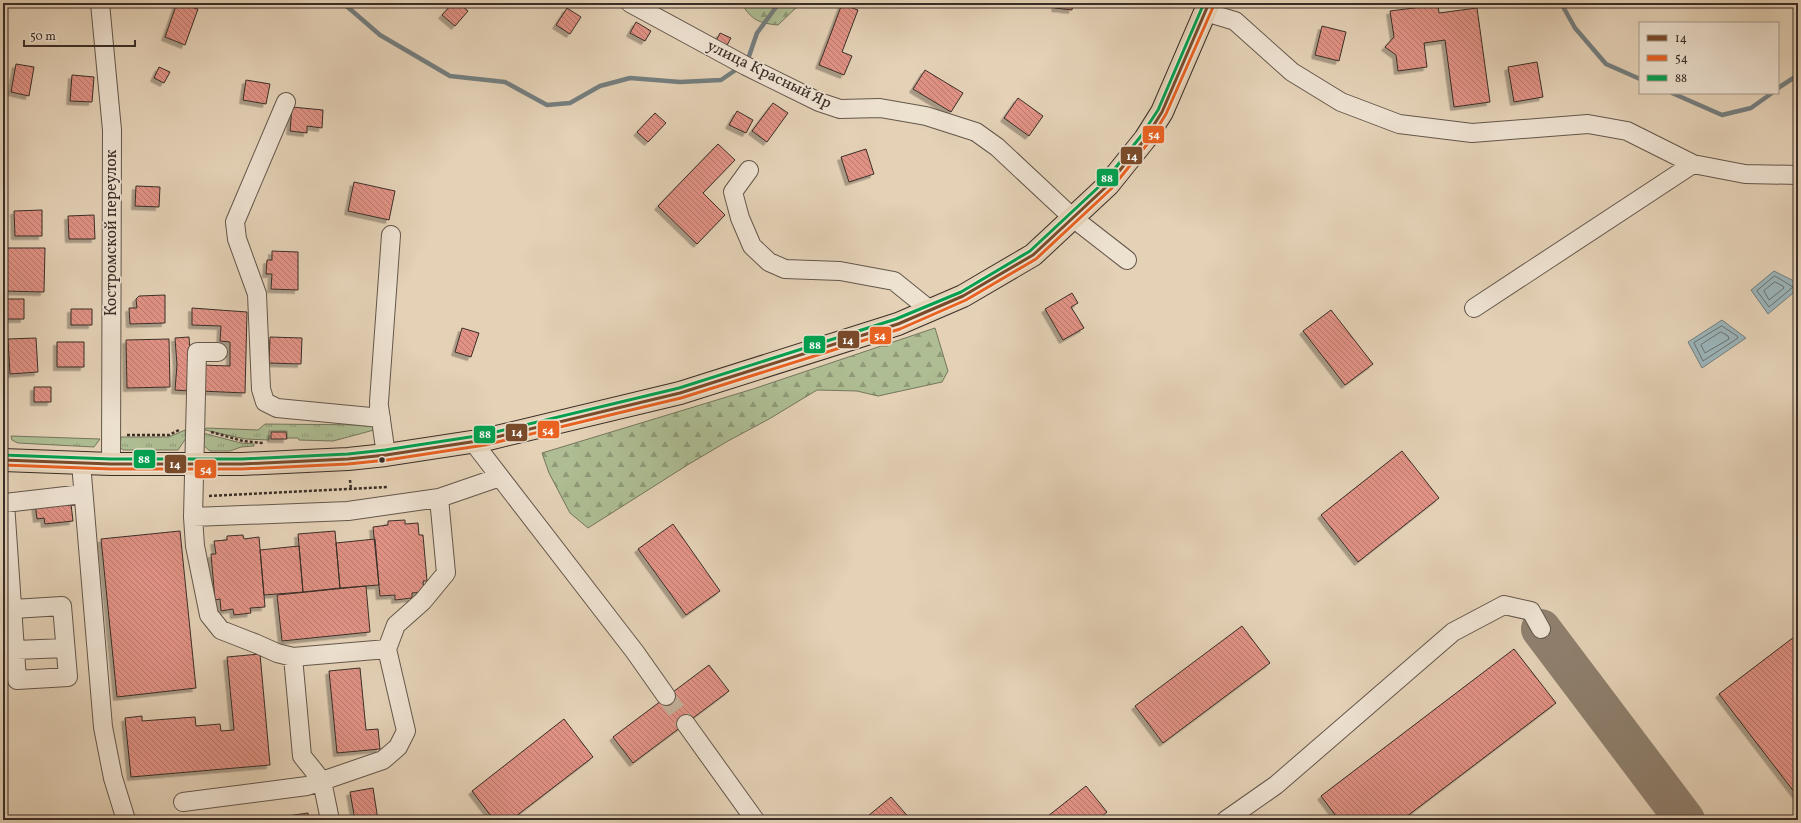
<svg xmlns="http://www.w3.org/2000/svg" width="1801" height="823" font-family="Vollkorn,serif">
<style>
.grass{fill:url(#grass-tufts);stroke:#74765d}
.forest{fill:url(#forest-firs);stroke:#74765d}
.water{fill:#9bb4b9;stroke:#747e7f}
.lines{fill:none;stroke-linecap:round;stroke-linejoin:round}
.shore{stroke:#6a7170;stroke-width:1}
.stream{stroke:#747e7f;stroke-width:4.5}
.taxiway{stroke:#8f806e;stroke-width:40}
.building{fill:url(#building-back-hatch);stroke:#3a2e27;filter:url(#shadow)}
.minor-tunnel{stroke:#c2b099;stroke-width:18;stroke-dasharray:18 9;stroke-linecap:butt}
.minor-casing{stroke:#64574b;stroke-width:20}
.major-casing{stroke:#3a2e27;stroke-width:24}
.path{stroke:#3a2e27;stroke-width:2.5;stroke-dasharray:3 2;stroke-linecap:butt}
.minor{stroke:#ede1d0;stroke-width:18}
.major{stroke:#e4d1b6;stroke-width:22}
.bus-1-casing{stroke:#ede1d0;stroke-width:6}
.bus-2-casing{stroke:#ede1d0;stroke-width:6}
.bus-3-casing{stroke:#ede1d0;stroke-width:6}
.bus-1{stroke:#7a4b2a;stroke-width:3}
.bus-2{stroke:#e96222;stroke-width:3}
.bus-3{stroke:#03a04f;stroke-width:3}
.bus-dot{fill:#3a2e27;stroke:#ede1d0;stroke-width:1.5}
.labels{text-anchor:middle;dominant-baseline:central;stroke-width:3.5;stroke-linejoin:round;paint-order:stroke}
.street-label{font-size:16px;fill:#3a2e27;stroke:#ede1d0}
.line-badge{stroke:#ede1d0;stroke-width:1.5}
.badge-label{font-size:11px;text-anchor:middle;font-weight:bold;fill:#fff}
</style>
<defs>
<pattern id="grass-tufts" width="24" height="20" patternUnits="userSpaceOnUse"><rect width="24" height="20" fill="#aebd93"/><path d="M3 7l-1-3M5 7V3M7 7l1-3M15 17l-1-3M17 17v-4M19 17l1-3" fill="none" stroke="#8f9a78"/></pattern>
<pattern id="forest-firs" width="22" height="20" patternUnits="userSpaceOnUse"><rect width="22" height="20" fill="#aebd93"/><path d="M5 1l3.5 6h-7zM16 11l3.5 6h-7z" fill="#8f9a78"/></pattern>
<pattern id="building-back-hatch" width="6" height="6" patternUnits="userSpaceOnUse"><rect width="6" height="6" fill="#e19285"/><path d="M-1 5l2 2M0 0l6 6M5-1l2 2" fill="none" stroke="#b7786d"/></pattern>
<filter id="shadow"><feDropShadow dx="-3.5" dy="3.5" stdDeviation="0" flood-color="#0004"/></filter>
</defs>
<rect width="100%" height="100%" fill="#e4d1b6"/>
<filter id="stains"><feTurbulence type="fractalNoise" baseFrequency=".005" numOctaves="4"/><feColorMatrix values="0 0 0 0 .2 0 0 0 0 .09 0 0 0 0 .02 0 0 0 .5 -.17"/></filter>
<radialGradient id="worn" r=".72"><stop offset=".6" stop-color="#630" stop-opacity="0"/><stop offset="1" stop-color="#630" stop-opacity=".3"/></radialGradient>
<path class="grass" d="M265,424L371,425L374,430L333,441L299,440L298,438H287V431H269V440L245,439L205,430L206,428L258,430Z
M185,430L186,438L178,450H123L120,447L121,437H169Z
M203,433L241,443L254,444V446L241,447L230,451H210L202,444Z
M11,436L100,439L94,447L18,443L12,440Z"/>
<path class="forest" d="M741,3H801L778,25C758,23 752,20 741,3Z
M935,328L948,371L942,382L878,396L857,391L817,390L769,419L728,441L689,464L588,528L570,513L549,473L542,453L753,389Z"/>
<path class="water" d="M1774,271L1798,283V289L1768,314L1751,290Z
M1722,320L1746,338L1702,368L1688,342Z"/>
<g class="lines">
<path class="shore" d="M1775,276L1793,287L1769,307L1757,291Z
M1775,282L1783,286L1784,288L1769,300L1764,291Z
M1722,326L1737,336L1738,338L1703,361L1694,343Z
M1721,332L1728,336L1729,339L1705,353L1701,345Z"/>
<path class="stream" d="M343,3L380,35L450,76L505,82L547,105L570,103L600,86L630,78L680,82L721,80L740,67
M1561,3L1575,28L1606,64L1640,79
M747,62L757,33L779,3
M1778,88L1798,75
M1672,93L1722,115L1751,108L1772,93"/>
<path class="taxiway" d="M1541,629L1685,820"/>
</g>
<path class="building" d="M177,3L198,9L185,45L165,37Z
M453,3H458L468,11L455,26L442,15Z
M1056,3H1073L1072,10L1055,8Z
M842,4L858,10L842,52L852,56L844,75L819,65Z
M1438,5L1439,13L1477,8L1490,102L1454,107L1445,40L1424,43L1427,67L1398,71L1396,55L1385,47L1394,37L1390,11Z
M567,8L581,17L570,34L556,25Z
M636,22L651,31L645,41L630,33Z
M1322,26L1346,32L1339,61L1315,55Z
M720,33L731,38L726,47L716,41Z
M1537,62L1543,97L1514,102L1508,67Z
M16,64L34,67L29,96L11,92Z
M159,67L170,72L164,83L154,78Z
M925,70L963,93L951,112L913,89Z
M72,75L94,77L92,102L70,101Z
M246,80L270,84L266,104L243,100Z
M1018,98L1043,116L1029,136L1004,118Z
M773,103L788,113L767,142L752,131Z
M292,107L323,110L322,128L307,126V133L290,131Z
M737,111L753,120L746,133L729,125Z
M655,113L666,123L648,142L637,132Z
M718,144L735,160L703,193L725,215L697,244L658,206Z
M866,149L874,174L849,182L841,157Z
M354,182L395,191L389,220L348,211Z
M136,186L160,187L159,207L135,206Z
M42,210V236H15L14,211Z
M94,215L95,239H69L68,216Z
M3,248H45L44,292L3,291Z
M272,251L298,252V290L271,289L272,274H266L267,260H272Z
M1072,293L1078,303L1071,307L1084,328L1063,340L1045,309Z
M165,295V323L130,324L129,308H137L136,299L139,296Z
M7,299H24V319H7Z
M192,308L247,312L245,393L201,391V365L230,366V342L220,341L221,326L192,325Z
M71,309H92V325H71Z
M1331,310L1373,364L1345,385L1303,331Z
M462,328L479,333L471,357L455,352Z
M189,337L191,364L189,391L175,390L177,365L175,338Z
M270,337L302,338L301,364L269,363Z
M36,338L38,372L10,374L8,339Z
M169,339L170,387L127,388L126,340Z
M57,342H84V367H57Z
M34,387H51V402H34Z
M271,432H286L287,439H271Z
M1402,451L1439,498L1358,562L1321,515Z
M35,504H71L73,521L45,524L44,518L37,519Z
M405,520V524L418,523L419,535H423L427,581H423L424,592L412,593V598L395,600V595L380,596L373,527L388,525V521Z
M673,524L720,591L686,615L638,549Z
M180,531L196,688L117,697L101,539Z
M335,531L340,588L303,592L298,534Z
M243,535L244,539L259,537L265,607L250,608L251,613L234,615L233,609L221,611L220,599L215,600L211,554H216L214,541L227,540V536Z
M375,539L379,585L340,588L336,543Z
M299,546L303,592L264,595L260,550Z
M366,586L370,632L282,641L277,595Z
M1242,626L1270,663L1163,743L1135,706Z
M1798,634V797L1719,694Z
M1514,649L1556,703L1402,820H1339L1321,796Z
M260,654L270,765L131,777L125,718L142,716V721L195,717L196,726L220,724L221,731L234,730L227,657Z
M709,665L729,691L633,763L613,737Z
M360,668L366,730L378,729L380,749L337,753L329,671Z
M564,719L593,757L511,820H494L472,791Z
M1086,786L1107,812L1097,820H1043Z
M373,788L378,820H355L350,792Z
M891,797L911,820H863Z
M308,813L309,820H267L266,819Z"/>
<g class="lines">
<path class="minor-tunnel" d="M666,696L686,724"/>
<defs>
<path id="minor" d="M100,3L112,130L111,464
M630,3L746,66L819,102L840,109L880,108L926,116L976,132L997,147L1073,218L1127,260
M1205,12L1235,21L1292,72L1341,102L1399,124L1472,133L1588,124L1627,131L1693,164L1745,174L1798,175
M286,102L235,222L237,239L257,294L261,389L265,402L277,408L381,418
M749,170L733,192L740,218L752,246L769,262L785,269L840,271L894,281L930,310
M1474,308L1693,164
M218,352H197L193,517L195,546L209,615L221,630L257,644L277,653L293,657L387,649L406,731L398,747L383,760L322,781L330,820
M379,402L391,235
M379,406L386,455
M473,442L635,652L666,696
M81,463L103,727L113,778L126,820
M193,517L348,511L439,498L500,477
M13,609L62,606L68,677L17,680L5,503L83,494
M387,649L396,625L423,601L446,573L439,498
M16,650L65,648
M686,724L755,820
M183,802L307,786L322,781L302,756L293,657
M1226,820L1276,785L1453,632L1504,605L1531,611L1541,629"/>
<path id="major" d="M3,460L111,464H242L348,459L386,455L484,440L680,393L898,324L963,296L1033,255L1108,185L1145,139L1162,112L1209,3"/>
</defs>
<use href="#minor" class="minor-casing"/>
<use href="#major" class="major-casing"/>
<path class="path" d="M211,432L243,441L263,443
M127,435H169L179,430
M350,480L351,490
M209,496L388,487"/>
<use href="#minor" class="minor"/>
<use href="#major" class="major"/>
<defs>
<path id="bus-1" d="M3,460L111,464H242L348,459L386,455L484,440L680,393L898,324L963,296L1033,255L1108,185L1145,139L1162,112L1209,3"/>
<path id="bus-2" d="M3,465L111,469H242L348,464L387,460L485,445L681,398L900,329L966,300L1036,259L1111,189L1149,142L1166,114L1214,5"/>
<path id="bus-3" d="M3,455L111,459H242L348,454L385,450L483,435L679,388L896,319L961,292L1030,251L1104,182L1141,136L1158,110L1204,3"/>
</defs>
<use href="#bus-1" class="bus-1-casing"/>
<use href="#bus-2" class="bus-2-casing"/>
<use href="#bus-3" class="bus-3-casing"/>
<use href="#bus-1" class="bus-1"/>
<use href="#bus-2" class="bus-2"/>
<use href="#bus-3" class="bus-3"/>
</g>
<circle class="bus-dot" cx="382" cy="460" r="3.5"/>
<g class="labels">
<g class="street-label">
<text transform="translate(769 75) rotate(26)">улица Красный Яр</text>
<text transform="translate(112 233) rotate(-90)">Костромской переулок</text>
</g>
</g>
<g class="line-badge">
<rect x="1142" y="125" width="23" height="19" rx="4" fill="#e96222"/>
<rect x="1120" y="146" width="23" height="19" rx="4" fill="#7a4b2a"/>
<rect x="1096" y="168" width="23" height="19" rx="4" fill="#03a04f"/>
<rect x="869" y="326" width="23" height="19" rx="4" fill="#e96222"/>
<rect x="837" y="330" width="23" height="19" rx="4" fill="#7a4b2a"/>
<rect x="803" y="335" width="23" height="19" rx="4" fill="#03a04f"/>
<rect x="537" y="420" width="23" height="19" rx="4" fill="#e96222"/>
<rect x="505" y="423" width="23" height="19" rx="4" fill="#7a4b2a"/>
<rect x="473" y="425" width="23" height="19" rx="4" fill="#03a04f"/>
<rect x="133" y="449" width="23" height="20" rx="4" fill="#03a04f"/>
<rect x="164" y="454" width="23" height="20" rx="4" fill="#7a4b2a"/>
<rect x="194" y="459" width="23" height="20" rx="4" fill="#e96222"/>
</g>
<g class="badge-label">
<text x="1154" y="138">54</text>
<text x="1132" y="160">14</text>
<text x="1107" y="182">88</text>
<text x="880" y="339">54</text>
<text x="848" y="344">14</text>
<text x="815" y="349">88</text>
<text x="548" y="434">54</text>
<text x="517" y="436">14</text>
<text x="485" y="438">88</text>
<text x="144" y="463">88</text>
<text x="175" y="468">14</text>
<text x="206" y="473">54</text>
</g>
<rect width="1801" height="823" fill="none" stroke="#e4d1b6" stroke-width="16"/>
<rect x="4" y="4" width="1793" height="815" fill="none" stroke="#3a2e27" stroke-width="2"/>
<rect x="8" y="8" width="1785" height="807" fill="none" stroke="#3a2e27"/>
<rect x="1639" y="22" width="140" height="72" fill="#ede1d0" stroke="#a5998c"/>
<rect x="1647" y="35" width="20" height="6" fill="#7a4b2a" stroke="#a5998c"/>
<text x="1675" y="42" font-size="12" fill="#3a2e27">14</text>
<rect x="1647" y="55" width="20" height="6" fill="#e96222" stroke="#a5998c"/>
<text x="1675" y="62" font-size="12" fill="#3a2e27">54</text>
<rect x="1647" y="75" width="20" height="6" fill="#03a04f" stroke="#a5998c"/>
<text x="1675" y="82" font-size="12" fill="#3a2e27">88</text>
<path d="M24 40v6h111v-6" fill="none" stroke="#3a2e27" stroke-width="2"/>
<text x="30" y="40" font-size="12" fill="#3a2e27" stroke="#ede1d0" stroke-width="3" paint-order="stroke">50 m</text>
<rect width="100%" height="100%" filter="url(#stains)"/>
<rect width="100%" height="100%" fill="url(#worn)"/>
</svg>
